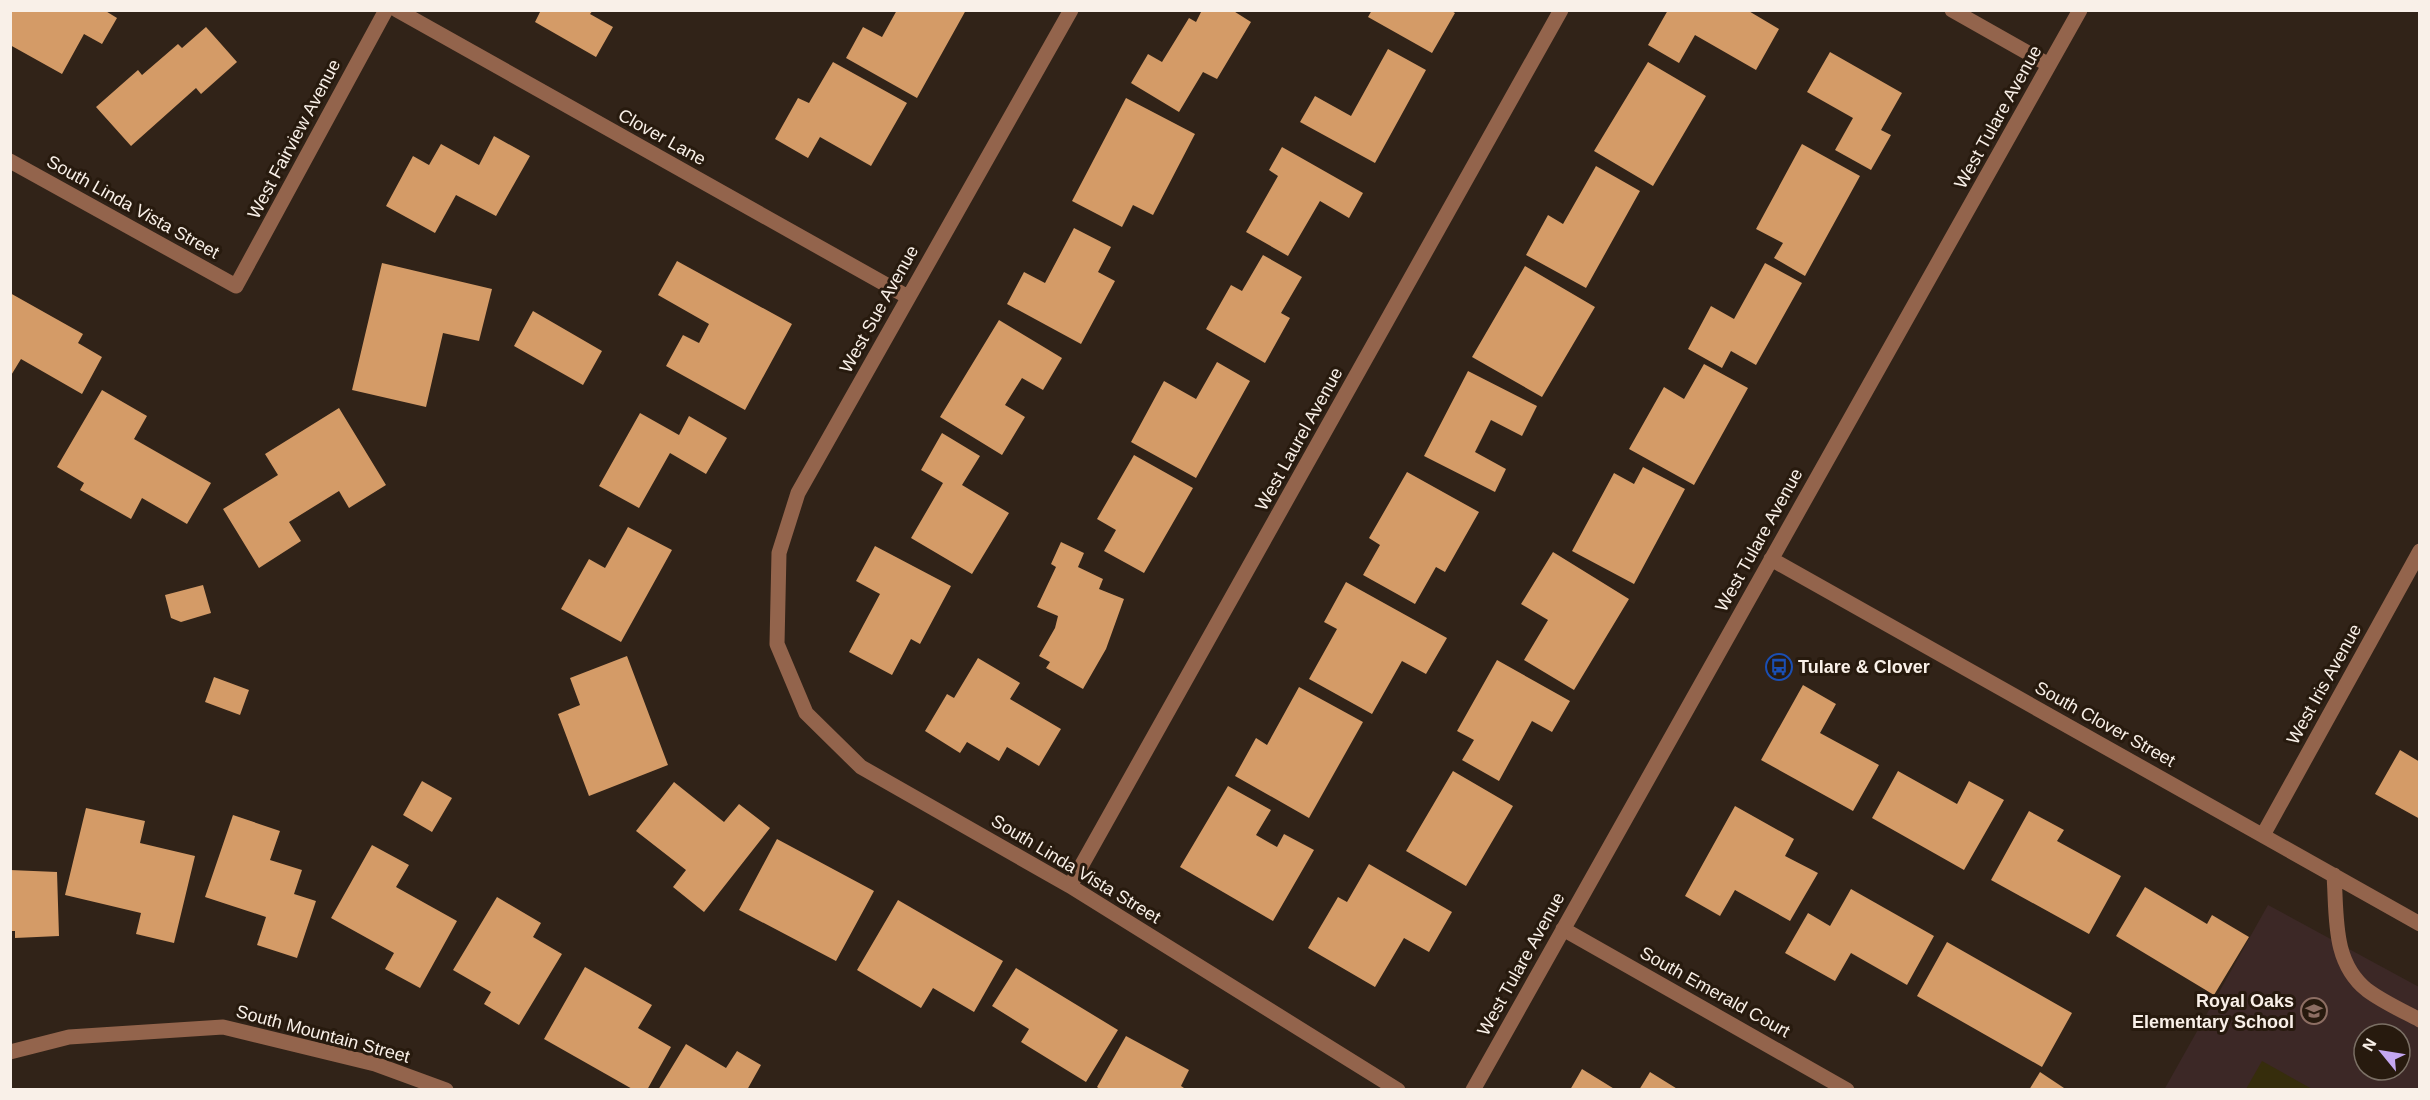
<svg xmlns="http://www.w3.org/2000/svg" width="2430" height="1100" font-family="Helvetica,sans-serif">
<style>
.education{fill:#3c2826;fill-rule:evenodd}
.sand{fill:#362d0c}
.building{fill:#d49b67}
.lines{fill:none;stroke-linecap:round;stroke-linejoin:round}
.minor{stroke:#93644c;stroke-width:15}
.labels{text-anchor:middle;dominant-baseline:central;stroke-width:6;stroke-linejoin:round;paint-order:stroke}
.street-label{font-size:18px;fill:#f9f0e8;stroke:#271a0e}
.poi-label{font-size:18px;font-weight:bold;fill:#f9f0e8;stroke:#271a0e;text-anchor:start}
</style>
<rect width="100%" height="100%" fill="#312318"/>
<path class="education" d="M2268,905L2419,987V1089L2164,1090ZM2364,1034H2400V1070H2364Z"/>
<path class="sand" d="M2262,1061L2312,1089H2246Z"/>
<path class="building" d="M10,10H104L117,18L102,44L84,34L62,74L10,45Z
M541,10H593L590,14L613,27L596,57L535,22Z
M897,10H966L917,98L846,58L863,27L882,37Z
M1202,10H1232L1251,22L1217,79L1203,72L1179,112L1131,83L1148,54L1162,62L1189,18L1196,22Z
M1372,10H1450L1455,13L1432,53L1368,17Z
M1668,10H1747L1779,29L1756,70L1695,35L1679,63L1648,45Z
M206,27L237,62L201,94L196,88L131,146L96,107L138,70L142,75L178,44L182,48Z
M1388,49L1426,70L1375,163L1300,122L1315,96L1351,116Z
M1830,52L1902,93L1881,130L1891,135L1871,170L1835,150L1853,118L1807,92Z
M833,62L907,103L871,166L820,137L808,158L775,139L798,98L809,103Z
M1648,62L1706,96L1653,186L1594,151Z
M1126,98L1195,134L1153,215L1133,205L1122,227L1072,201Z
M494,136L530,156L496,216L456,195L435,233L386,206L413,156L429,165L441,144L479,165Z
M1802,144L1860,176L1805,276L1774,258L1783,243L1756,229Z
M1282,147L1363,193L1349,218L1320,201L1288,256L1246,232L1278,176L1269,170Z
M1596,166L1640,191L1586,288L1526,255L1548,215L1563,224Z
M1074,228L1111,247L1098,272L1115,281L1081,344L1007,304L1024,272L1045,283Z
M1263,255L1302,277L1281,313L1290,318L1265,363L1206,329L1231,285L1242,291Z
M677,261L792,324L745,410L666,366L683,335L699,343L709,324L658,295Z
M382,263L492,289L479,341L443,333L426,407L352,390Z
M1765,263L1802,283L1756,365L1731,351L1722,368L1688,349L1711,306L1734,319Z
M1525,266L1595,307L1542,397L1472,357Z
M10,293L83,334L78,343L102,357L82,394L21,359L10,377Z
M533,311L602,351L583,385L514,346Z
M999,320L1062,358L1043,390L1022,378L1005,405L1025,417L1002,455L940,417Z
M1217,362L1250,381L1196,478L1131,442L1164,381L1196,399Z
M1704,364L1748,388L1694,485L1629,449L1664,387L1684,399Z
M1468,371L1537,406L1522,436L1491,420L1475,452L1506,469L1495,492L1424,456Z
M102,390L147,416L134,439L211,483L187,524L142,498L131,519L80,490L84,483L57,467Z
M339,408L386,485L349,508L339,491L289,522L301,541L259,568L223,509L278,475L265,454Z
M640,413L679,435L689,416L727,438L706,474L670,453L639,508L599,486Z
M942,433L980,456L962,485L1009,513L972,574L911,538L943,483L921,470Z
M1134,455L1193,488L1144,573L1104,551L1116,530L1097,519Z
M1643,467L1685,489L1634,584L1572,551L1614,473L1634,484Z
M1407,472L1479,512L1445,572L1436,567L1415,604L1363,575L1380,545L1369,538Z
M628,527L672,550L621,642L561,609L589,559L605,568Z
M1061,542L1084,553L1078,567L1103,579L1099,589L1124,599L1106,649L1083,689L1046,668L1050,662L1039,656L1055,628L1058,616L1037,607L1056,567L1051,564Z
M875,546L951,586L920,644L911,639L892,675L849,652L880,594L856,581Z
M1553,552L1629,599L1574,690L1524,660L1548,620L1521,604Z
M1346,582L1447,638L1426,674L1402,661L1372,714L1309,679L1337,629L1324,622Z
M203,585L211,613L181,622L171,618L165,595Z
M627,656L668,765L589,796L558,714L580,705L570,678Z
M978,658L1020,683L1010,699L1061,729L1039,766L1007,747L999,761L967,742L960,753L925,731L947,694L954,698Z
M1497,660L1570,701L1552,732L1532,721L1499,781L1462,760L1474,740L1457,731Z
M214,677L249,690L240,715L205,702Z
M1803,685L1836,704L1820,733L1879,765L1853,811L1761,760Z
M1299,687L1363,722L1309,818L1235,776L1256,738L1267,745Z
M2400,750L2420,762V819L2375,794Z
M1453,771L1513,806L1466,886L1406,851Z
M1898,771L1957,804L1969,781L2004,800L1964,870L1872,818Z
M422,781L452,798L432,832L403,815Z
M674,782L724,822L739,804L770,828L704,912L673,887L686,870L636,831Z
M1228,786L1271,810L1256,835L1277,847L1284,834L1314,850L1273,921L1180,867Z
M1735,806L1794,839L1785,856L1818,873L1790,921L1735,890L1720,916L1685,896Z
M86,808L145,821L140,843L195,856L174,943L136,934L141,913L65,895Z
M2029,811L2064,830L2057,841L2121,876L2089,934L1991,880Z
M233,815L280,831L270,860L302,870L294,894L316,901L297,958L257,945L266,917L205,897Z
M777,839L874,891L836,961L739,910Z
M372,845L409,865L396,887L457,921L420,988L385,969L394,953L331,918Z
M1369,864L1452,912L1429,952L1404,938L1375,987L1308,948L1338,897L1347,902Z
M10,870L57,872L59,936L15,938V931H10Z
M2145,887L2207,924L2212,915L2249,937L2214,995L2116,936Z
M1851,889L1934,936L1907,985L1851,953L1835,981L1785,953L1808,913L1830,926Z
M497,897L541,923L533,937L562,954L519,1025L484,1004L491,992L453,970Z
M898,900L1003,961L974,1012L933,988L921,1008L857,970Z
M1947,942L2072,1013L2042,1067L1917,996Z
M585,967L652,1005L638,1028L671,1047L647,1090H634L544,1039Z
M1016,968L1118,1030L1086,1082L1021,1042L1029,1029L992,1006Z
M1126,1036L1189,1070L1181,1086L1187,1090H1101L1097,1087Z
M686,1044L726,1068L737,1051L761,1065L747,1090H658Z
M1582,1069L1616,1090H1570Z
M1650,1072L1679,1090H1639Z
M2040,1072L2067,1090H2029Z"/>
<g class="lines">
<path class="minor" d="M397,10L908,297
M1071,10L798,493L779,553L777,644L806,713L861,767L1070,886L1398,1090
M1952,10L2049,65
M10,161L236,286L386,10
M1771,559L2420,924
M2263,835L2420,551
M2334,875C2337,917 2332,962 2367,990C2383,1002 2403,1011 2420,1020
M1070,886L1561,10
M1563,929L1847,1090
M10,1052L69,1037L223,1027L375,1064L446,1090
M1473,1090L2080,10"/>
</g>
<defs>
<symbol id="bus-ring" viewBox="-11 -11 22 22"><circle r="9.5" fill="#271a0e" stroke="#1a4fb4" stroke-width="1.5"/><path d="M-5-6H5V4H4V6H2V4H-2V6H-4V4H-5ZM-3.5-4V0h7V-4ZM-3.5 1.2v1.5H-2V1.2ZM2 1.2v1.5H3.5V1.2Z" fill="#1a4fb4"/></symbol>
<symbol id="school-ring" viewBox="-11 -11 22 22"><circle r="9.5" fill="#271a0e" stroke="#8d6e63" stroke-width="1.5"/><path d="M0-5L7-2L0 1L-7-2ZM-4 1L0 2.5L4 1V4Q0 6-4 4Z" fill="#8d6e63"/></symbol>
</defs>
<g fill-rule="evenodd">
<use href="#bus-ring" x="1764" y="652" width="30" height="30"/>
<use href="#school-ring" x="2299" y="996" width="30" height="30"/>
</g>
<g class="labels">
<g class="street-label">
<text transform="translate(1998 117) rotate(-61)">West Tulare Avenue</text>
<text transform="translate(662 137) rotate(29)">Clover Lane</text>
<text transform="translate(294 139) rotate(-62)">West Fairview Avenue</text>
<text transform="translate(133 207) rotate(29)">South Linda Vista Street</text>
<text transform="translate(879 309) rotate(-61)">West Sue Avenue</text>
<text transform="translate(1299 439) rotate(-61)">West Laurel Avenue</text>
<text transform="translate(1759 540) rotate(-61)">West Tulare Avenue</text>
<text transform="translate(2324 684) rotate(-61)">West Iris Avenue</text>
<text transform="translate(2105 724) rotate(29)">South Clover Street</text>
<text transform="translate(1076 869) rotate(31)">South Linda Vista Street</text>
<text transform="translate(1521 964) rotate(-61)">West Tulare Avenue</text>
<text transform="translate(1715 992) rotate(29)">South Emerald Court</text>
<text transform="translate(323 1034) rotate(15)">South Mountain Street</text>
</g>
<g class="poi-label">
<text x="1798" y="667">Tulare &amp; Clover</text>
<text x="2294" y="1001" text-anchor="end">Royal Oaks<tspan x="2294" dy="21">Elementary School</tspan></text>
</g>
</g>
<rect width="2430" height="1100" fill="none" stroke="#f9f0e8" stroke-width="24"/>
<g transform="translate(2382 1052) rotate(300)"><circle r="28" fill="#271a0e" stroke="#7b7065" stroke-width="1.5"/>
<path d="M0-4.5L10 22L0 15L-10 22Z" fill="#c4a7f1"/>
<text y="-9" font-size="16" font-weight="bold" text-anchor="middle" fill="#f9f0e8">N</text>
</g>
</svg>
